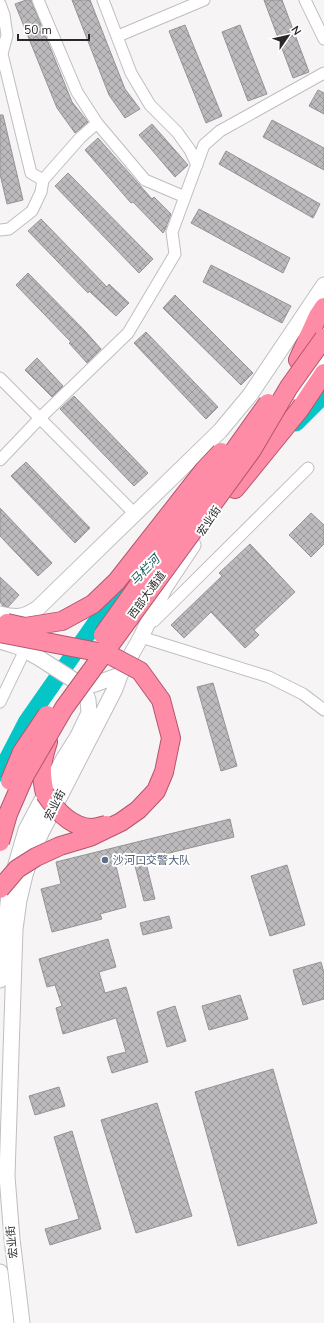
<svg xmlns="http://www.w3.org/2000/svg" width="324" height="1323" font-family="'Nunito Sans','Noto Sans SC',sans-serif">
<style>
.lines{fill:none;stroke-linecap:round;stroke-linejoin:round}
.river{stroke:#06c5c7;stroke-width:17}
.building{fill:url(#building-cross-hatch);stroke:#959395}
.minor-casing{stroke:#c0bdc0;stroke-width:13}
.secondary-casing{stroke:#c0bdc0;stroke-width:17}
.trunk-casing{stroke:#b3566d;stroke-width:20}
.minor{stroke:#fff;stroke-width:11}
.secondary{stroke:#fff;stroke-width:15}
.trunk{stroke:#fe8ca7;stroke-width:18}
.trunk-bridge-casing{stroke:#b3566d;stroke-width:20;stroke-linecap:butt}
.trunk-bridge{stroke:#fe8ca7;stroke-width:18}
.service-dot{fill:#5c6f8a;stroke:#fff;stroke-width:1.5}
.labels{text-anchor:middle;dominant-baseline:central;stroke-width:4;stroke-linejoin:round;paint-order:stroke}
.street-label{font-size:11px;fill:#2a292a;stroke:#fff}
.service-label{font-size:11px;fill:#4e5e75;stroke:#fff;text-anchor:start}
.water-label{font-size:12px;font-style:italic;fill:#155657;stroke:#fff}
</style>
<defs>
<pattern id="building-cross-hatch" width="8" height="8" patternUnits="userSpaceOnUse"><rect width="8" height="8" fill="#bdbabd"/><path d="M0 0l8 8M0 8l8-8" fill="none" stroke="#9a979a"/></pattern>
</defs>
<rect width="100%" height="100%" fill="#f7f4f6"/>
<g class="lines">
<path class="river" d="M296,423L324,395
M0,773L27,721L103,612L137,578"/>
</g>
<path class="building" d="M26,0H31L72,102L88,122L75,133L57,108L15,4Z
M72,0H90L125,89L140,109L125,118L109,95Z
M264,0H282L309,72L293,78Z
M185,25L222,116L206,123L169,31Z
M240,25L267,94L248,101L222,32Z
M318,90L324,93V114L309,106Z
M0,115H3L23,200L7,204L0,174Z
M272,120L324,148V170L263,137Z
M152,124L188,165L175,177L139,135Z
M98,138L152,199L154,197L171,214L165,230L163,233L133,202L131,203L85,150Z
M226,151L320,204L313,218L219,164Z
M68,173L153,259L139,273L55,186Z
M199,209L290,258L283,273L191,223Z
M41,219L107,287L109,284L129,303L116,316L89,291L88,293L28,231Z
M211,265L291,306L282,323L203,282Z
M28,273L85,331L101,349L87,363L69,343L71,342L16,285Z
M175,295L253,373L241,385L163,308Z
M146,332L218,407L206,419L134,343Z
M37,358L63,386L52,397L25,370Z
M74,396L148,473L134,486L60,409Z
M26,462L90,528L75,543L11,476Z
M0,508L52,563L38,576L0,536Z
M311,513L324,525V544L311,557L289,535Z
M250,544L295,592L254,630L259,635L245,648L211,612L184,638L171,625L222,576L219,573Z
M0,577L19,595L8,607L3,606L0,602Z
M213,683L237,766L221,771L197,687Z
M230,819L234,837L145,859L155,899L144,901L134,862L116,866L126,907L100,914L102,919L52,932L41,889L61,884L56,862Z
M287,865L305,925L270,936L251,876Z
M169,916L172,928L143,935L140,923Z
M108,939L116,967L99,972L105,993L126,987L148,1062L112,1073L107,1057L126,1052L116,1018L63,1034L56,1008L62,1006L55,985L47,987L39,959Z
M321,962L324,973V999L303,1005L293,970Z
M240,995L248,1019L209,1030L202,1006Z
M175,1006L186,1041L167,1047L157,1012Z
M273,1069L317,1223L238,1246L195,1092Z
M59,1087L65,1106L35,1115L29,1096Z
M157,1103L192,1216L136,1233L101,1120Z
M72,1131L101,1229L50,1245L45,1229L79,1219L54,1137Z"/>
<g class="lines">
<defs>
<path id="minor" d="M38,0L77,92L97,123L145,180L185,197
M103,0L131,73L150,105L177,132L190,150L197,165
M305,0L324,39
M0,4L4,15L7,35L2,54L31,173L43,180
M118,36L204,0
M0,230L9,229L32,211L41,192L43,180L80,138L97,123
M0,378L135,514
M0,460L40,418L128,333L175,254L172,232L204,145L220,131L324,73
M149,623L154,621L308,468
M141,637L269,677L303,694L324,710
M0,702L25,650"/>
<path id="secondary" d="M295,392L324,355
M0,614C17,618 23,618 38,608L220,431L250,395L324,285
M0,641L19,647L39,658L83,686L88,700L89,713L78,736L63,760L26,830L10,885L0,980
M83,686L95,684L120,675
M0,1272L6,1323
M22,1323L12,1239L7,1176L15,929L19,900L25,875L32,853L42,831L115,689L120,675L141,637L165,587L193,545"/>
<path id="trunk" d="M298,360L318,316L324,307
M235,489L300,409L324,373
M45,794C40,771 41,764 48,742"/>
</defs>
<use href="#minor" class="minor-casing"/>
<use href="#secondary" class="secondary-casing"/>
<use href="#trunk" class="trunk-casing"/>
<use href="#minor" class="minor"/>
<use href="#secondary" class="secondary"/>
<use href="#trunk" class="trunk"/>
<defs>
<path id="trunk-bridge" d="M7,623L25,627L62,621L93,604L117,581L204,470L221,452
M0,633L108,654L140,671L161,700L171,738L164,772L156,791L138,810L121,822L90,837L60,846L36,857L17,869L0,889
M103,635L268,403
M10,781L22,752L47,715
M45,794C55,809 70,827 91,828C96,828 102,826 106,825
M0,842L8,814L25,775L64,708L252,450L289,387L324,338"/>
</defs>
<use href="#trunk-bridge" class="trunk-bridge-casing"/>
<use href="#trunk-bridge" class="trunk-bridge"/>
</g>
<circle class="service-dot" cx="105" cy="860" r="4"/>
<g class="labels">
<g class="street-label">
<text transform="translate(209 521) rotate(-56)">宏业街</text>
<text transform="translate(147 595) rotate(-54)">西部大通道</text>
<text transform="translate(55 805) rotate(-63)">宏业街</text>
<text transform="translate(12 1242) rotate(-96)">宏业街</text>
</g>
<g class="service-label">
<text x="113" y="860">沙河口交警大队</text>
</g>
<g class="water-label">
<text transform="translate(145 570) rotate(-46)">马栏河</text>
</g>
</g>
<g transform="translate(288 36) rotate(56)" stroke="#ffffff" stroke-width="3" paint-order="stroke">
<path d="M0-3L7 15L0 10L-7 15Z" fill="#2a292a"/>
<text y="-6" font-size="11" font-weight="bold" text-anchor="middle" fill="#2a292a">N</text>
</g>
<path d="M18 34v6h71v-6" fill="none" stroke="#2a292a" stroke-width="2"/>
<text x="24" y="34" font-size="12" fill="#2a292a" stroke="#ffffff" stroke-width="3" paint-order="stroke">50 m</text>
</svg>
